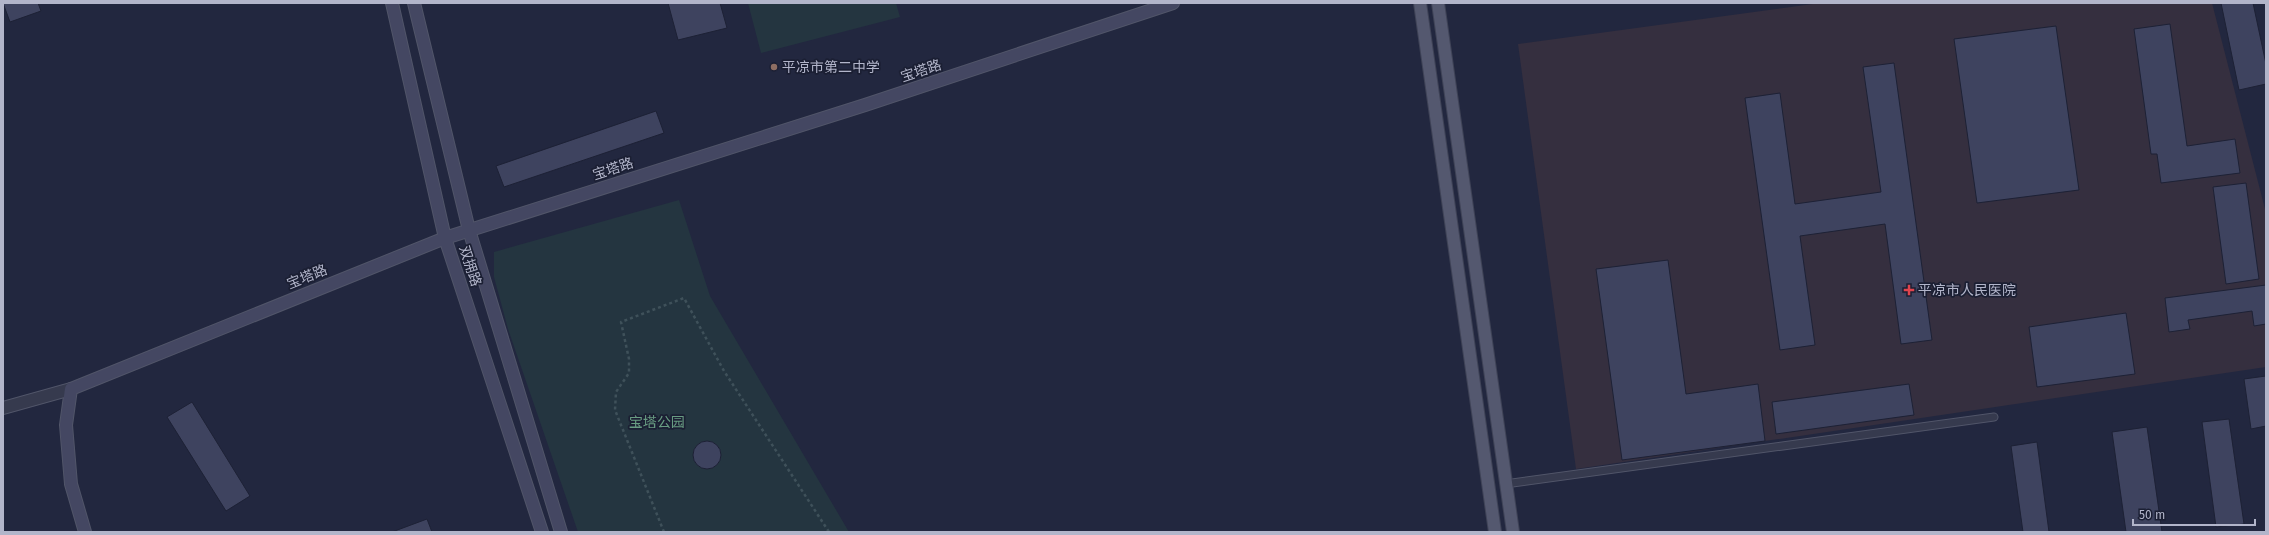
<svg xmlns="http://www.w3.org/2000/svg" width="2269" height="535" font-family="'Fira Sans','Noto Sans SC',sans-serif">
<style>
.medical{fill:#352f3f}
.green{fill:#243540}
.building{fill:#3e435f;stroke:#1d2135}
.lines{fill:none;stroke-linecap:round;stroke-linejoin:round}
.lane-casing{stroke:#515569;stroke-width:9}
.street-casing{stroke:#515569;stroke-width:14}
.secondary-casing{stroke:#515569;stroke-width:14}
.primary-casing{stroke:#3f4357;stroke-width:14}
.path{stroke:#3f515a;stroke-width:2.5;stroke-dasharray:3 3;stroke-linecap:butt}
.lane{stroke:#363a4e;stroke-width:7}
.street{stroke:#363a4e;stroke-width:12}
.secondary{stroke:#444762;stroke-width:12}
.primary{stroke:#54586f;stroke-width:12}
.education-dot{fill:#8d6e63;stroke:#1b1f33;stroke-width:1.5}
.health-dot{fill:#e0444e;stroke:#1b1f33;stroke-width:1.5}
.labels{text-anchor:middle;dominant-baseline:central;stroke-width:3.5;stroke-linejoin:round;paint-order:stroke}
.poi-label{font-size:14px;fill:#b2b5ca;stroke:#1b1f33;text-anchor:start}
.street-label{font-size:14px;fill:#b2b5ca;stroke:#1b1f33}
.park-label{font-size:14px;fill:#689c82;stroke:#1b1f33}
</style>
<rect width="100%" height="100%" fill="#22273f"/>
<path class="medical" d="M1820,3H2212L2266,213V367L1576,469L1518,44Z"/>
<path class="green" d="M748,3H896L900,17L761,53Z
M679,200L710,296L849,532H578L508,329L494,277V252Z"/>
<path class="building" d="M3,3H38L41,11L10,22Z
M668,3H720L727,28L678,40Z
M2221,3H2253L2266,64V84L2239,90Z
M2170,24L2187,146L2235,139L2240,173L2161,183L2157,154H2151L2134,29Z
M2056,26L2079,190L1977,203L1954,39Z
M1894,63L1932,340L1901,344L1885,224L1800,236L1815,345L1780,350L1745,98L1780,93L1795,204L1881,192L1863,67Z
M656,111L664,133L504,187L496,166Z
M2246,183L2259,279L2226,284L2213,187Z
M1668,260L1686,394L1758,384L1765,441L1622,460L1596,269Z
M2266,285V324L2254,326L2252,311L2188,320L2190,329L2169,332L2165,298Z
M2126,313L2135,374L2037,387L2029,327Z
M2266,376V426L2251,429L2244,379Z
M1909,384L1914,415L1776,434L1772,402Z
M192,402L250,496L226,511L167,417Z
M2229,419L2244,524L2216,527L2202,422Z
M2147,427L2162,532H2126L2112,432Z
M693 455a14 14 0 1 1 28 0a14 14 0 1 1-28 0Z
M2037,442L2049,532H2023L2011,446Z
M427,519L432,532H392Z"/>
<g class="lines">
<defs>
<path id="lane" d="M1505,484L1994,417"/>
<path id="street" d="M3,408L71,389"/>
<path id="secondary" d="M392,3L445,238L542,532
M414,3L469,230L561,532
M85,532L71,484L66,425L71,389L445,238L865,105L1173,3"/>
<path id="primary" d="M1420,3L1495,532
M1438,3L1513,532"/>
</defs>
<use href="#lane" class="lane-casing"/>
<use href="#street" class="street-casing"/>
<use href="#secondary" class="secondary-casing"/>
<use href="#primary" class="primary-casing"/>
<path class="path" d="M664,532L615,410L616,392L629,373V359L621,322L684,298L724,371L829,532"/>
<use href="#lane" class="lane"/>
<use href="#street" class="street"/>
<use href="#secondary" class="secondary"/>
<use href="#primary" class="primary"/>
</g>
<circle class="education-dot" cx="774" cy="67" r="4"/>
<path class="health-dot" d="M1907 284h4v4h4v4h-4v4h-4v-4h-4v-4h4z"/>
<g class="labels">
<g class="poi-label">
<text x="782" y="67">平凉市第二中学</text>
<text x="1918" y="290">平凉市人民医院</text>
</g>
<g class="street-label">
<text transform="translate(921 71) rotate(-18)">宝塔路</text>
<text transform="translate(613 169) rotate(-18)">宝塔路</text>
<text transform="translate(470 266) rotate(72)">双拥路</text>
<text transform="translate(307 277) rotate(-22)">宝塔路</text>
</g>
<g class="park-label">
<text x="657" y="422">宝塔公园</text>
</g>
</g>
<rect width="2269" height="535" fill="none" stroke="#b2b5ca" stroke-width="8"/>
<path d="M2133 519v6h122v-6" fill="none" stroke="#b2b5ca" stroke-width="2"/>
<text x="2139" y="519" font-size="12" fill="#b2b5ca" stroke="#1b1f33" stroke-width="3" paint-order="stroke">50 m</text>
</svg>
